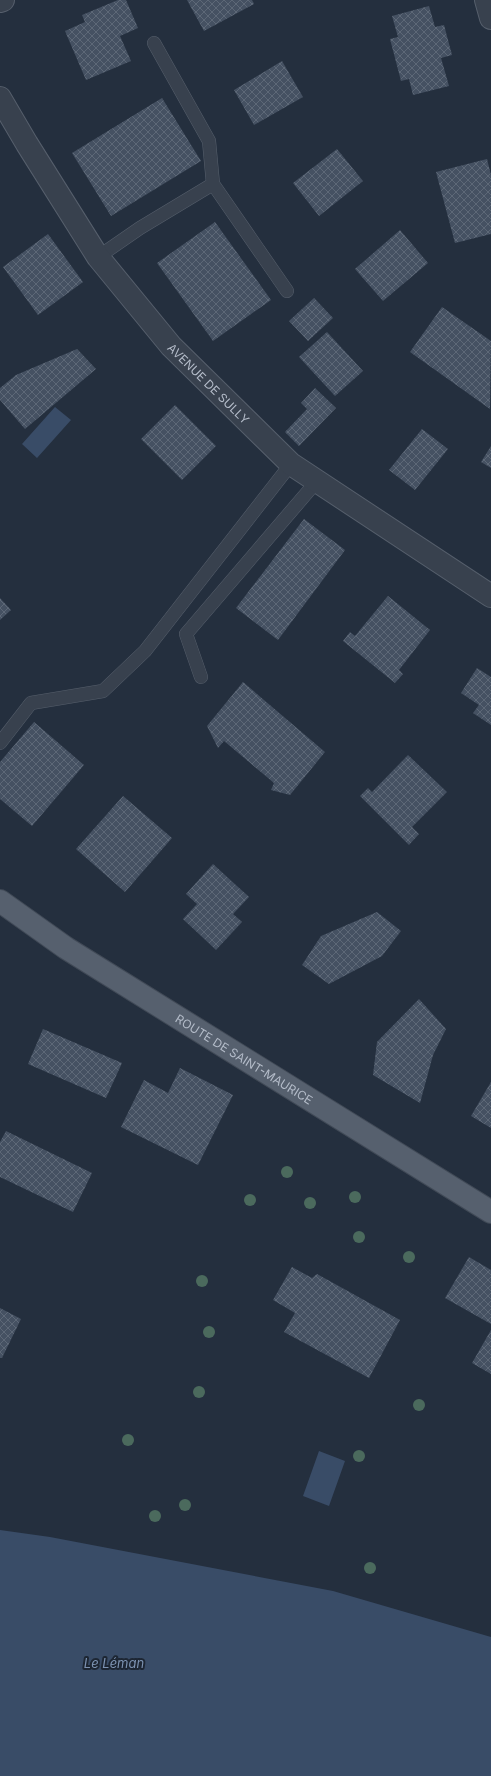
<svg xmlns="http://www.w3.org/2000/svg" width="491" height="1776" font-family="Inter,sans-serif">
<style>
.water{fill:#394c67}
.building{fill:url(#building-cross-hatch)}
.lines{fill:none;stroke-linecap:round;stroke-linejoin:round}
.service-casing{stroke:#565f6c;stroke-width:14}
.minor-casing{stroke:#565f6c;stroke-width:24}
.primary-casing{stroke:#414a57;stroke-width:24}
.service{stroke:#38414e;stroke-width:13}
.minor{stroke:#38414e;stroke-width:22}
.primary{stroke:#56606e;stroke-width:22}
.tree{fill:#4b6a5d}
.labels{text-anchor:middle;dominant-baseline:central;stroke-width:4;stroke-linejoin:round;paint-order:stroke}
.street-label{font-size:12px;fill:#b4bcc9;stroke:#1d2633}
.water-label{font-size:13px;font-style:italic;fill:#7c92b1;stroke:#1d2633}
</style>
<defs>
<pattern id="building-cross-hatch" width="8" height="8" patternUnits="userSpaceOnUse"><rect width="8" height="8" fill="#455162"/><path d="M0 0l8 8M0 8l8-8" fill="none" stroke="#5d6877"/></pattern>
</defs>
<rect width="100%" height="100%" fill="#242f3e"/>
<path class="water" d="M55,407L71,420L37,458L22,444Z
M319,1451L345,1461L329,1506L303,1496Z
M0,1530L50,1537L333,1591L491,1637V1776H0Z"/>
<path class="building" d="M118,0H126L138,28L120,36L131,61L86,80L65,31L85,22L82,15Z
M187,0H252L254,4L204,31Z
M429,6L435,27L444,25L452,55L441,58L449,86L413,95L409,79L401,81L390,39L398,37L392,16Z
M282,61L303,97L254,125L234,90Z
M162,98L201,161L111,216L72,153Z
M337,149L363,181L319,216L293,183Z
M487,159L491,175V234L455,243L436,172Z
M215,222L271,300L213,341L157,263Z
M400,230L428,263L383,301L355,269Z
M48,234L83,282L38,315L3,267Z
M314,298L333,318L308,341L289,321Z
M442,307L491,341L490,409L410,352Z
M327,332L363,371L335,396L299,357Z
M77,349L96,369L25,429L0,400V388L16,375Z
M315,388L336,408L299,446L285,432L307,409L301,403Z
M175,405L216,446L182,480L141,439Z
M422,429L448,449L415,490L389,470Z
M491,446V468L481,462Z
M304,519L345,550L278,640L236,608Z
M388,596L430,630L399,670L403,674L395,683L343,641L350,632L355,636Z
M0,598L11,610L0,620Z
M477,668L491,677V725L473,713L479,705L461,693Z
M243,682L325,752L290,795L271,790L274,783L224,741L218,748L207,726Z
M34,722L84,765L32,826L0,799V762Z
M408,755L447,792L412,827L419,834L409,845L360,796L368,788L372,792Z
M123,796L172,838L125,892L76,849Z
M213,864L249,897L233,914L242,922L216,950L183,919L197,904L186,894Z
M377,912L401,931L382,956L329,984L302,965L321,936Z
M419,999L446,1029L433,1055L420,1103L373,1075L377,1042Z
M43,1029L122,1063L106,1098L28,1064Z
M180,1068L233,1095L198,1165L121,1127L144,1080L168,1093Z
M491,1082V1128L471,1116Z
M6,1131L92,1173L73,1212L0,1177V1142Z
M469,1257L491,1270V1324L445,1298Z
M292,1267L312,1278L317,1274L400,1320L369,1378L284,1332L295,1313L273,1300Z
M0,1308L21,1319L2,1358H0Z
M491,1330V1374L472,1363Z"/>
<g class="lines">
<defs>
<path id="service" d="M213,184L287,291
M98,257L140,228L213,184L209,141L154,43
M201,677L186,634L317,481
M0,743L31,703L103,691L145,651L291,464"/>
<g id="minor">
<path d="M486,0L491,18"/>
<path d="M0,1L3,0"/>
<path id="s1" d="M0,98L27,144L98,257L171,346L291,464L491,596"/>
</g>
<g id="primary">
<path id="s2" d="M0,901L66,948L491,1212"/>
</g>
</defs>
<use href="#service" class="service-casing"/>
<use href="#minor" class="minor-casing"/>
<use href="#primary" class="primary-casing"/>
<use href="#service" class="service"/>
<use href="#minor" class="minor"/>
<use href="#primary" class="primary"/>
</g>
<g class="tree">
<circle cx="287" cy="1172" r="6"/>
<circle cx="355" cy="1197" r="6"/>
<circle cx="250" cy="1200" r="6"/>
<circle cx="310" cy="1203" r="6"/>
<circle cx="359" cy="1237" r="6"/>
<circle cx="409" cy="1257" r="6"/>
<circle cx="202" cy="1281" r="6"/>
<circle cx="209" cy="1332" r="6"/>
<circle cx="199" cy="1392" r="6"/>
<circle cx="419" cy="1405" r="6"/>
<circle cx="128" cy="1440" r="6"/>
<circle cx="359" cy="1456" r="6"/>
<circle cx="185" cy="1505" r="6"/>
<circle cx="155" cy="1516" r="6"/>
<circle cx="370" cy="1568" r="6"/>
</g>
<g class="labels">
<g class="street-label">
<text stroke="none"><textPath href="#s1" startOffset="355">AVENUE DE SULLY</textPath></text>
<text stroke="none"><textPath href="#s2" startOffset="291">ROUTE DE SAINT-MAURICE</textPath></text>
</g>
<g class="water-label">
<text x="114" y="1663">Le Léman</text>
</g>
</g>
</svg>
